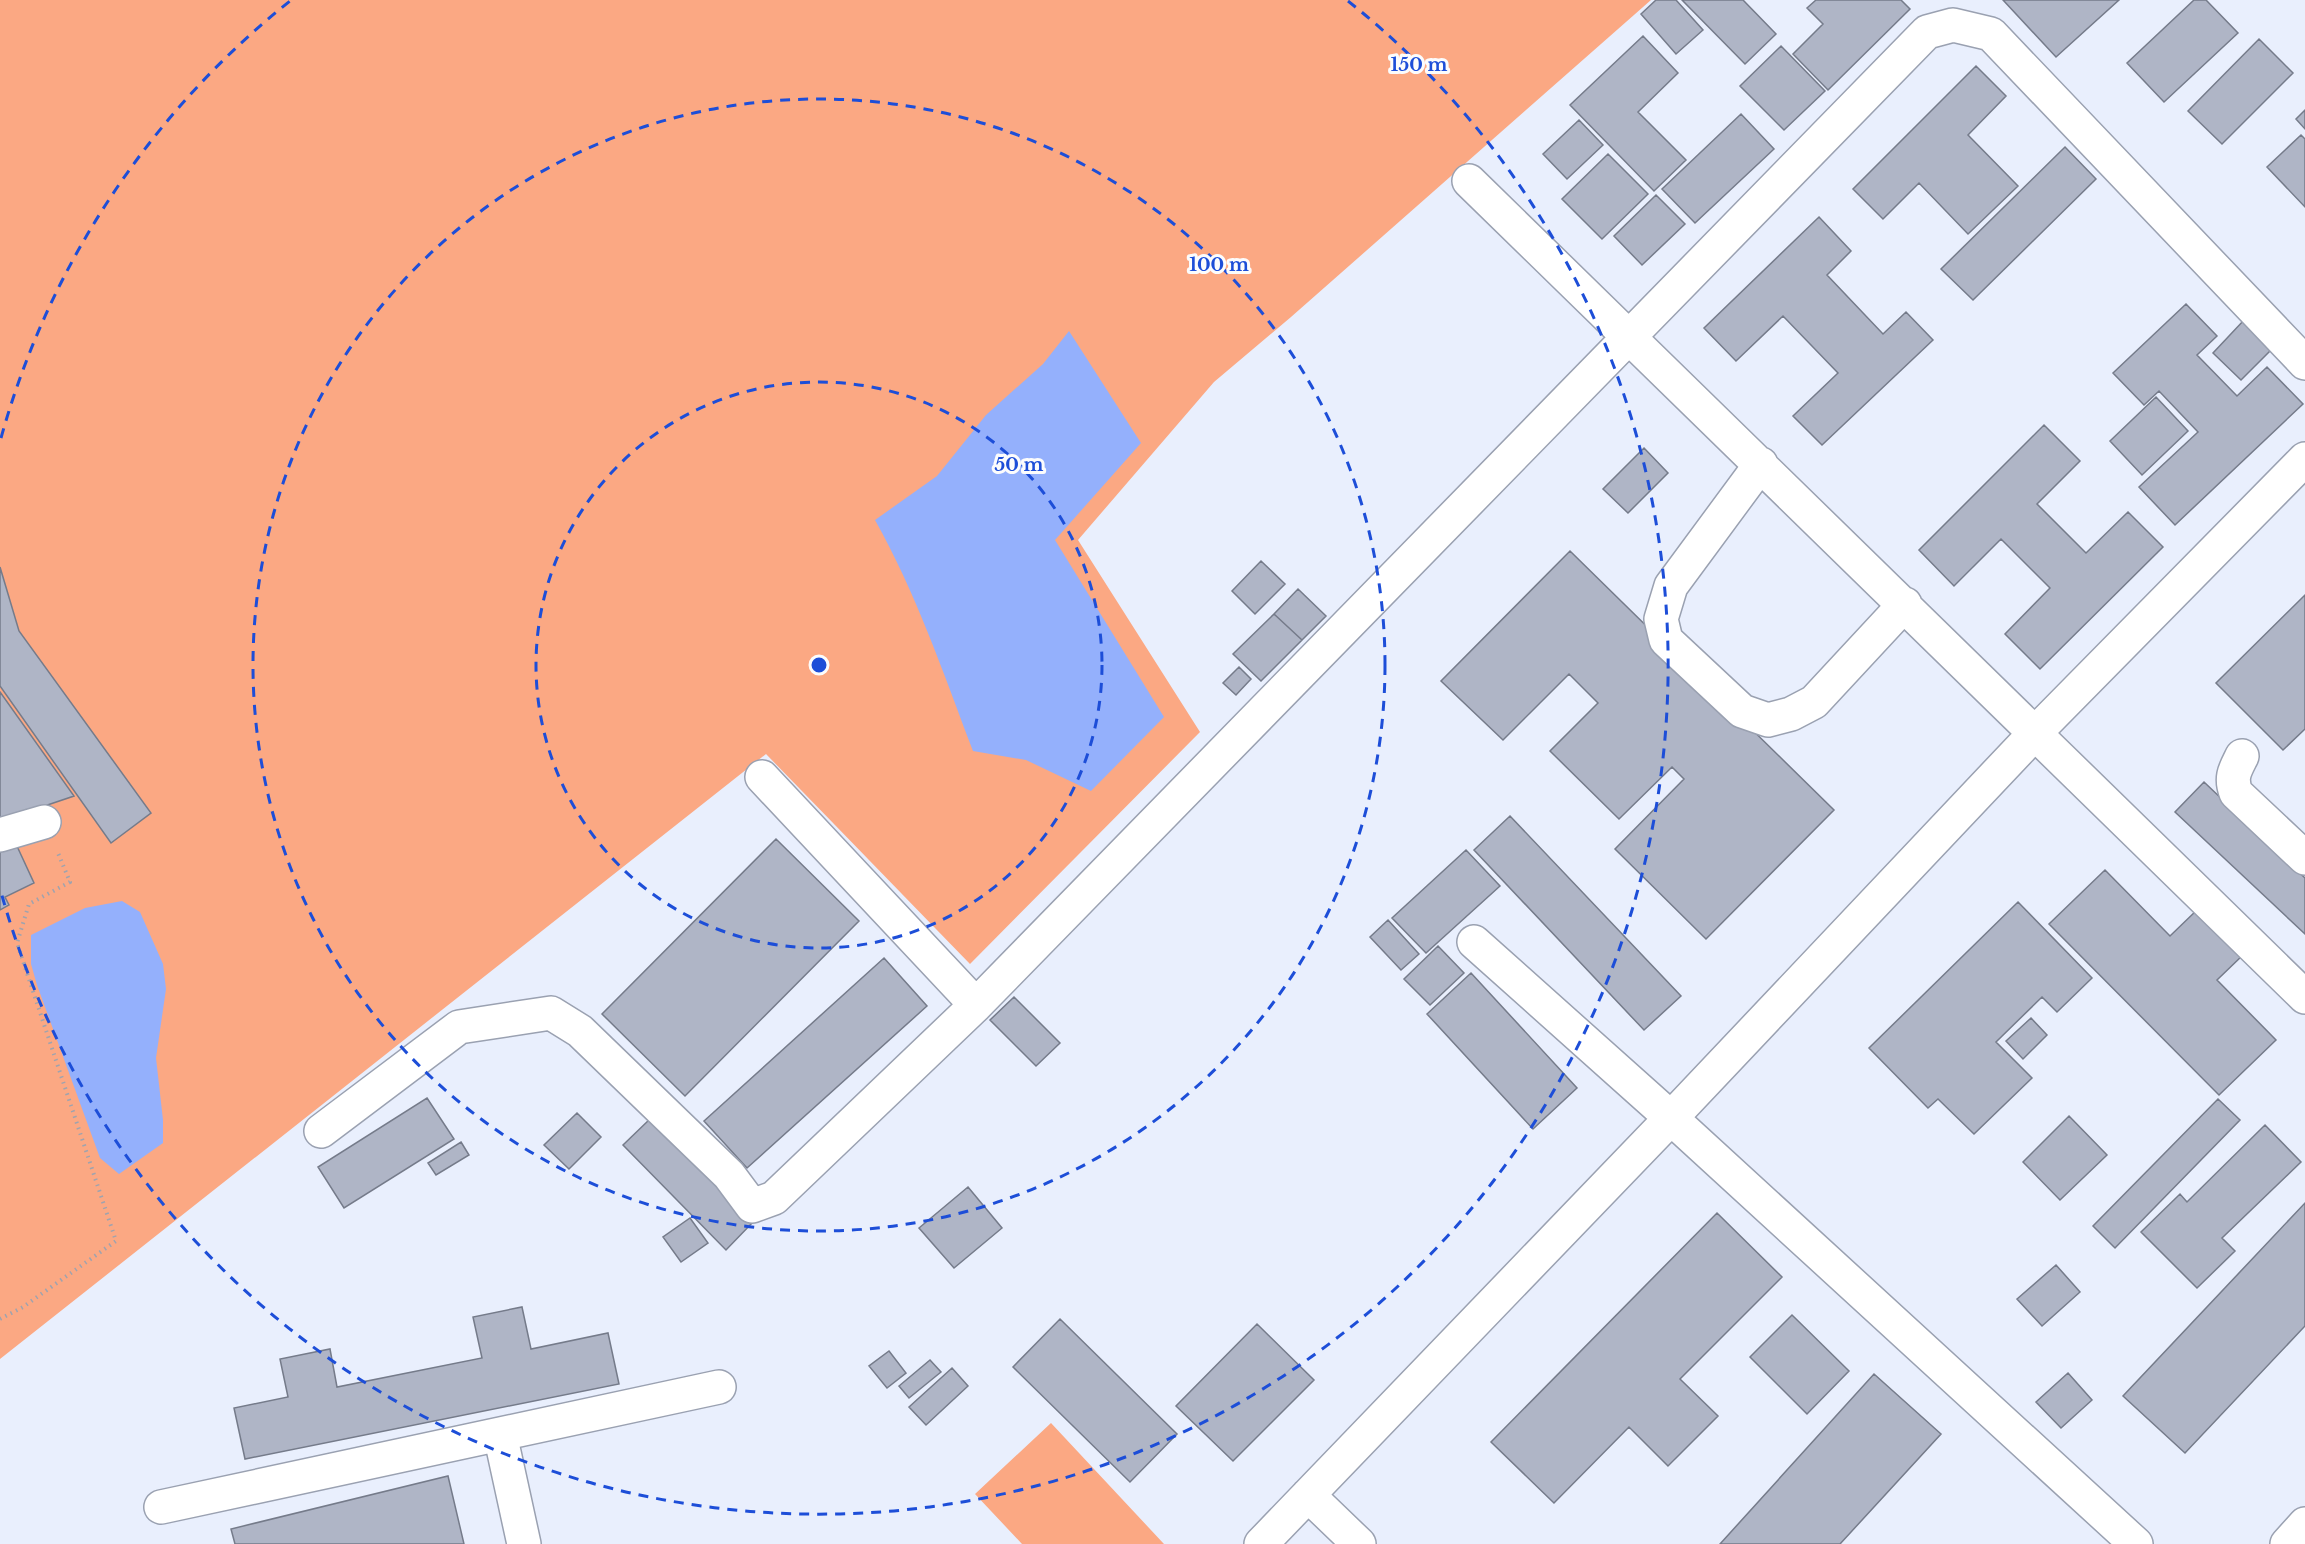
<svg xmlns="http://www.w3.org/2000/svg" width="2305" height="1544" font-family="'Libre Baskerville',serif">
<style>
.green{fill:#fba883}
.water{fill:#94b0fc}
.building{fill:#afb5c6;stroke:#757b8a;stroke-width:1.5}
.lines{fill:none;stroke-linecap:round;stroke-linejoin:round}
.minor-casing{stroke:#9aa1b1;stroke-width:36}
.major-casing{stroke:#9aa1b1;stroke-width:36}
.path{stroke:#9fa3ae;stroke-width:4;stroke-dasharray:1.5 4.5;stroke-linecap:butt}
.minor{stroke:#fff;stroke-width:33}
.major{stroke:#fff;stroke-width:33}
.ring{fill:none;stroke:#1d4ed8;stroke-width:3;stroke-dasharray:10 8}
.centre{fill:#1d4ed8;stroke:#fcfcfc;stroke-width:3}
.ring-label{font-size:18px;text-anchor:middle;font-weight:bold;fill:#1d4ed8;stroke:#fcfcfc;stroke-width:6;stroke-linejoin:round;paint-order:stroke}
</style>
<rect width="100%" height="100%" fill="#e9effd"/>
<path class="green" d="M0,0H1651L1291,317L1214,382L1078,540L1200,732L970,964L766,754L0,1359Z
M1051,1423L1164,1544H1022L975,1494Z"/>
<path class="water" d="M1069,331L1141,443L1055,540L1164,717L1091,791L1026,760L973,751C943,672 916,593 875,520L937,476L986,415L1043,364Z
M122,901L140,912L163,964L166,989L156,1058L163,1120V1143L119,1174L100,1158L37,985L31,964V935L85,908Z"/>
<path class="building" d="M1656,0H1676L1703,30L1676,54L1641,14Z
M1682,0H1743L1776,34L1745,64Z
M1816,0H1901L1910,9L1828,90L1793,54L1823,24L1807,8Z
M2003,0H2119L2056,57Z
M2194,0H2206L2238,33L2164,102L2127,63Z
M1643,36L1678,73L1638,112L1686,160L1654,191L1570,105Z
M2259,39L2293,73L2222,144L2188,111Z
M1781,46L1825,91L1784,130L1740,86Z
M1976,66L2006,96L1968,135L2018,186L1968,234L1919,183L1883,219L1853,189Z
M2305,110V129L2296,119Z
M1741,114L1774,149L1695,223L1662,189Z
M1579,120L1603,145L1567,179L1543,154Z
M2301,135L2305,139V207L2267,167Z
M2065,147L2096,179L1973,300L1941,269Z
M1608,154L1648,194L1602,239L1562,199Z
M1656,195L1685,224L1642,265L1614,236Z
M1819,217L1851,251L1827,275L1883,334L1906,312L1933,340L1822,445L1793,416L1838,373L1783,316L1736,361L1704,328Z
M2186,304L2217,336L2197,355L2237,396L2267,367L2303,404L2175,525L2139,487L2198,432L2159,391L2144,405L2113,373Z
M2244,320L2273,348L2241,380L2213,353Z
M2156,397L2188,431L2142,475L2110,441Z
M2044,425L2080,461L2037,504L2086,553L2128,512L2163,547L2040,669L2005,634L2050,588L2001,539L1954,586L1919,550Z
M1644,448L1668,473L1628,513L1603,489Z
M1570,551L1834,810L1706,939L1615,849L1684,779L1672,767L1619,819L1550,751L1598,703L1569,674L1503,740L1441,681Z
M1261,561L1285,584L1255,614L1232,591Z
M0,567L19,631L151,813L111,843L0,686Z
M1298,589L1326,616L1302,640L1274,614Z
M2305,595V729L2283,750L2216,683Z
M1274,614L1302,640L1261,681L1233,654Z
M1239,667L1251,679L1236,695L1223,683Z
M0,692L74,796L0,821Z
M2204,782L2305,878V934L2175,812Z
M1510,816L1681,996L1644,1030L1474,850Z
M776,839L859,921L685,1096L602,1014Z
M16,844L34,883L5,897L9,905L0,910V852Z
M1466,850L1500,886L1426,953L1392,918Z
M2105,870L2170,936L2199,908L2244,954L2217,980L2276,1040L2219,1095L2049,924Z
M2018,902L2092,978L2057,1012L2042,997L1996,1042L2032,1078L1974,1134L1938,1099L1928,1108L1869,1048Z
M1388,920L1419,954L1401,970L1370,937Z
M1438,946L1464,973L1430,1005L1404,979Z
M884,958L927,1006L747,1168L704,1121Z
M1471,973L1577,1088L1533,1129L1427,1014Z
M1014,997L1060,1043L1036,1066L990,1020Z
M2031,1018L2047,1035L2023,1059L2006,1041Z
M427,1098L454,1139L344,1208L318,1167Z
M2218,1099L2240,1120L2115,1248L2093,1226Z
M577,1113L601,1137L569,1169L544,1145Z
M2069,1116L2107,1155L2060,1200L2023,1162Z
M651,1118L753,1222L726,1250L623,1145Z
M2265,1125L2301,1162L2222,1238L2235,1251L2197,1288L2141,1232L2180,1194L2187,1202Z
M461,1142L469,1155L436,1175L428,1163Z
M968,1187L1002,1228L954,1268L919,1228Z
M2305,1203V1326L2185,1453L2123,1396Z
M1717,1213L1782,1277L1680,1379L1718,1416L1668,1466L1629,1427L1554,1503L1491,1442Z
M690,1218L708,1243L681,1262L663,1237Z
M2056,1265L2080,1292L2042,1326L2017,1299Z
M522,1307L531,1349L608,1333L619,1384L245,1459L234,1408L288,1397L280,1359L330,1349L337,1387L482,1358L473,1317Z
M1792,1315L1849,1371L1807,1414L1750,1357Z
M1060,1319L1177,1434L1130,1482L1013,1367Z
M1257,1324L1314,1380L1233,1461L1176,1406Z
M889,1351L906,1373L887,1388L869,1366Z
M930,1360L941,1372L909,1398L899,1386Z
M952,1368L968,1386L926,1425L909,1407Z
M2068,1373L2092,1400L2061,1428L2036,1402Z
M1874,1374L1941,1434L1840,1544H1720Z
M448,1476L464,1544H235L231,1529Z"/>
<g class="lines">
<defs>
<path id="minor" d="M1469,181L2305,997
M1761,464L1671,586L1661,619L1666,640L1742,711L1768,720L1791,714L1814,702L1905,604
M2242,756C2235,770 2230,777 2236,793L2305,858
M762,777L976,1005
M0,835L44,822
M1474,942L1671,1118L2136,1544
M321,1131L459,1027L551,1013L580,1031L729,1175L752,1206L774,1198L976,1005L1927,32L1953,25L1991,34L2305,363
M500,1434L524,1544
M1308,1495L1359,1544
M161,1507L719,1387
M1261,1544L1671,1118L2036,732L2305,459"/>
<path id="major" d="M2287,1544L2305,1524"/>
</defs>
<use href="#minor" class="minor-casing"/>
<use href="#major" class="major-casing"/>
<path class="path" d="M0,1319L23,1307L116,1241L17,943L29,904L70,882L58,853"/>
<use href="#minor" class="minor"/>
<use href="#major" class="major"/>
</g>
<g class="ring">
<circle cx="819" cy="665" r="283"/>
<circle cx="819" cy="665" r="566"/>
<path d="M1 438A849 849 0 0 1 290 1M1348 1A849 849 0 1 1 1 892"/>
</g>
<circle cx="819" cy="665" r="9" class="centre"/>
<g class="ring-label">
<text x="1419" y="71">150 m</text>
<text x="1219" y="271">100 m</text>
<text x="1019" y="471">50 m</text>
</g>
</svg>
